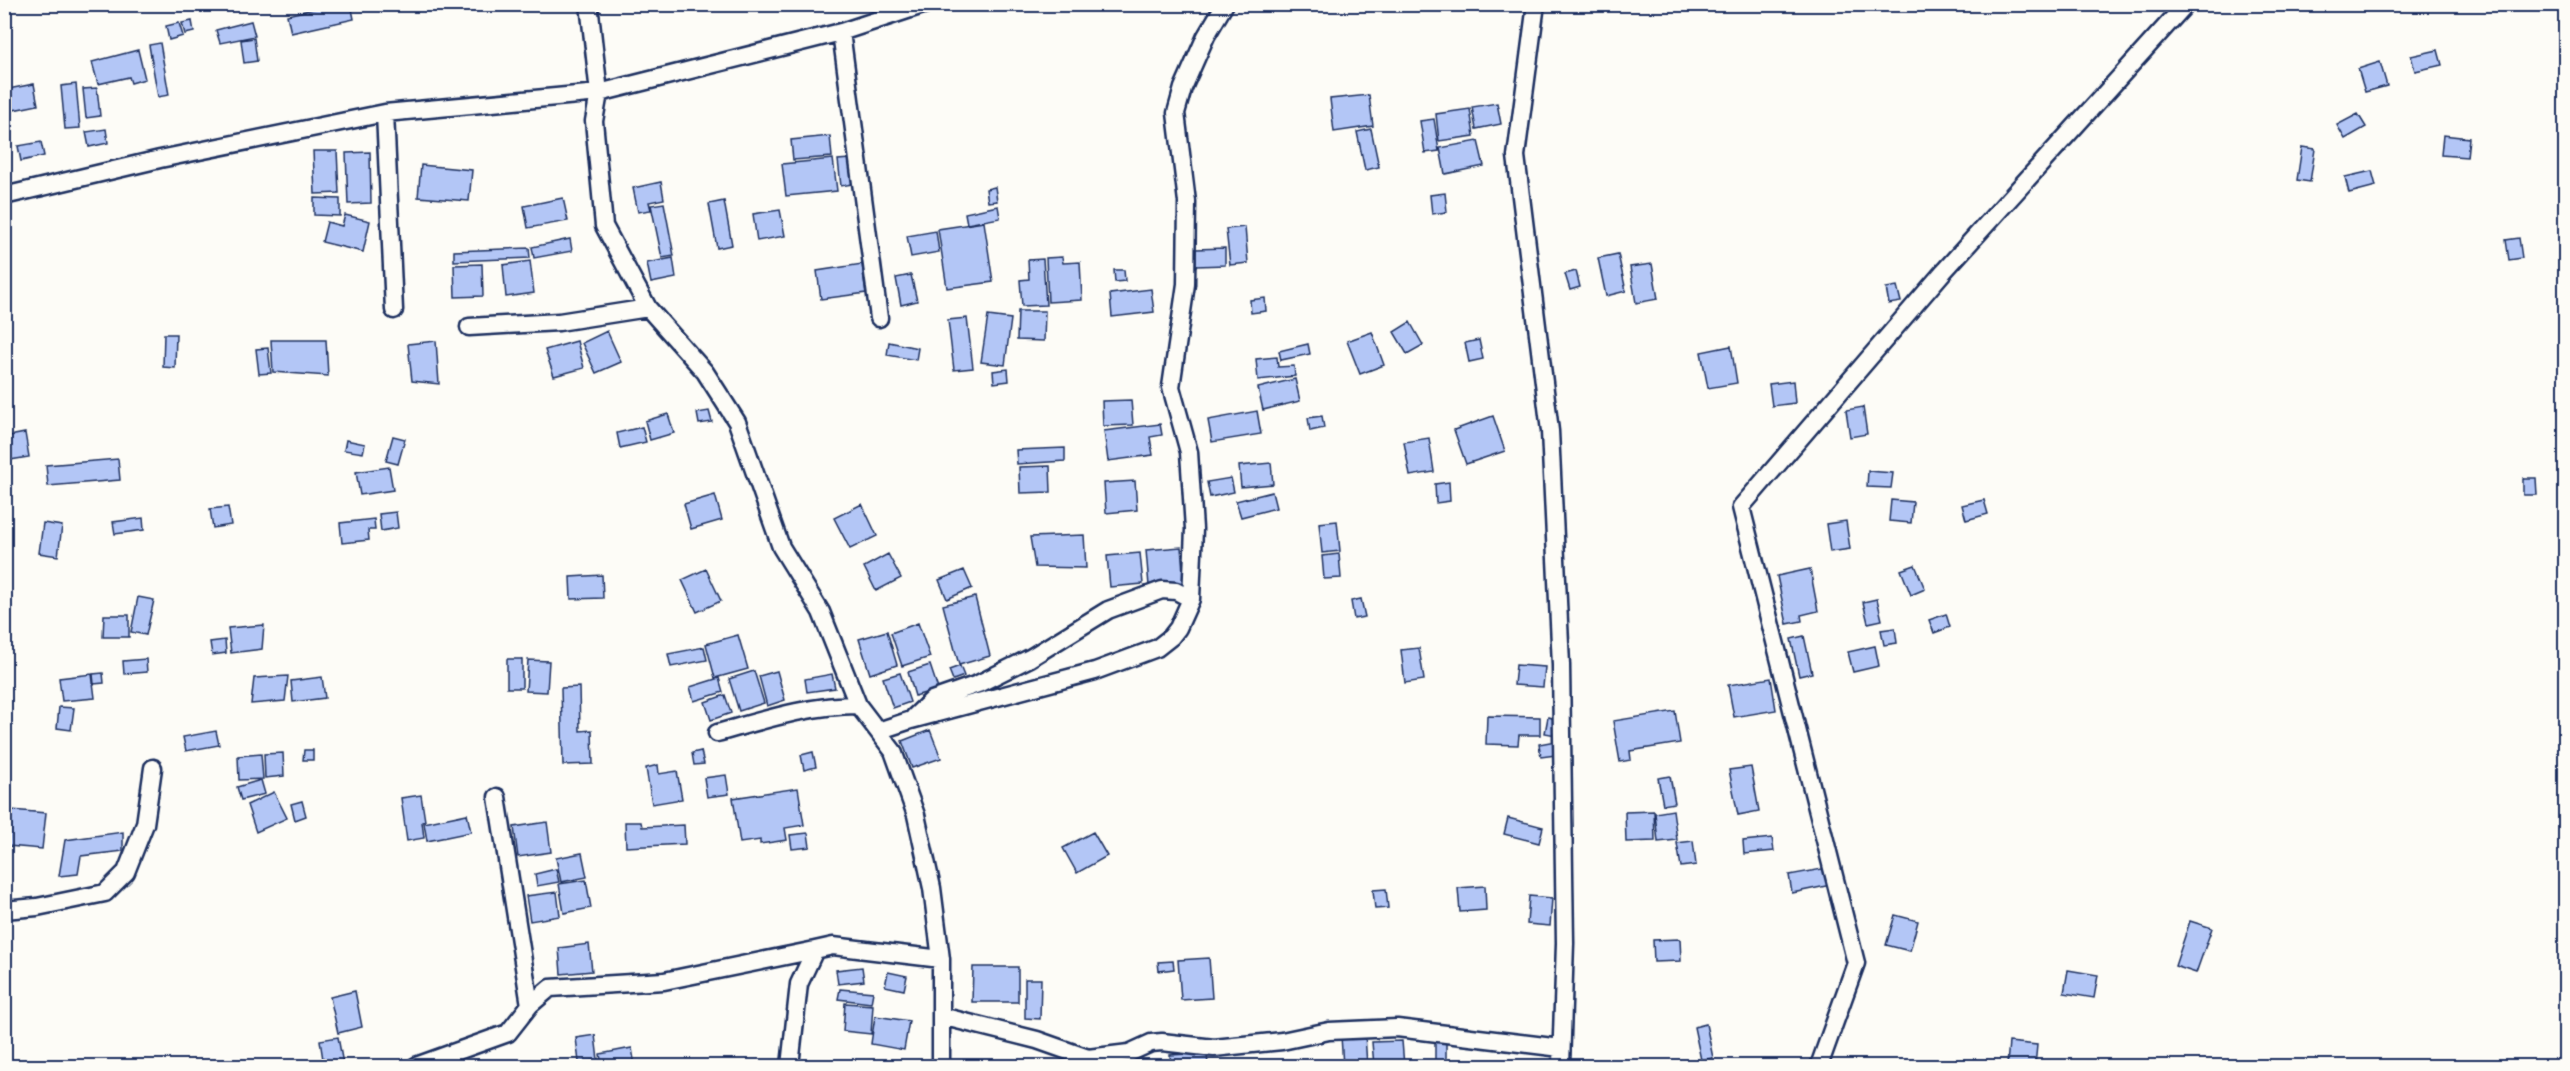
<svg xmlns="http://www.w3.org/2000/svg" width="2570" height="1071" font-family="Dekko,sans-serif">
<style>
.building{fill:#b3c6f6;stroke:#1b2f5e;stroke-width:1.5}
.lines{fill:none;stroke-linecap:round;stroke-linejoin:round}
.minor-casing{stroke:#1b2f5e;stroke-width:21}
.minor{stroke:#fdfcf7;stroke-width:16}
</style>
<rect width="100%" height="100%" fill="#fdfcf7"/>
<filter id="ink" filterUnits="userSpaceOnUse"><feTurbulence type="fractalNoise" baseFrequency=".0167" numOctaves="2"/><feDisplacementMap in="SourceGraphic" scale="12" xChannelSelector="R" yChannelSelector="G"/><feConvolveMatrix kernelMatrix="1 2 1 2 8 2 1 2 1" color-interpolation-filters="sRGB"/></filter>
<g filter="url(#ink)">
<path class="building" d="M335,4H351L354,19L291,33L287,15Z
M192,21L194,32L185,34L182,23Z
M251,21L255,36L220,43L216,30Z
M179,23L183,36L169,40L166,26Z
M254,38L257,61L244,63L241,40Z
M160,43L169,95L158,97L149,45Z
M138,50L145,79L131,83L129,77L98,84L92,62Z
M2438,50L2442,65L2415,71L2411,56Z
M2380,62L2387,86L2365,92L2358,69Z
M34,84L38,105L13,110L8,89Z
M76,84L80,128L65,129L61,86Z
M97,88L100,116L86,118L83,89Z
M1369,95L1373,126L1334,132L1330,99Z
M1497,103L1501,124L1476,129L1472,107Z
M1470,109L1474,136L1439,141L1436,114Z
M2358,114L2366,127L2345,139L2337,125Z
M1434,119L1439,151L1425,153L1420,121Z
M106,129L108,143L89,147L86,132Z
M1371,129L1379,167L1365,170L1357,132Z
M2443,135L2469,138L2467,157L2441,155Z
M830,136L832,157L793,160L791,140Z
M1478,141L1484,166L1445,174L1440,148Z
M41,142L44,156L21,161L18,146Z
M2302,147L2315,149L2310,182L2297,180Z
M313,151H337L339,193L315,194Z
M370,152L371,203L348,204L346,153Z
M833,159L837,191L786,196L782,164Z
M850,159L853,184L841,186L838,160Z
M421,165L472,170L469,201L418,197Z
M2372,171L2376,186L2349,193L2345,177Z
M661,182L664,199L649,202L651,210L638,212L633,188Z
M995,187L997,201L988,202L986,189Z
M1445,193L1447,212L1432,214L1430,195Z
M314,198L340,199V216L314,215Z
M563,198L568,221L528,228L524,206Z
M724,201L732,245L717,248L709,204Z
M664,203L674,256L662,258L651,205Z
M998,206L1000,218L967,224L965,213Z
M780,210L785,236L757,241L753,214Z
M345,215L370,221L363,252L322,242L327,222L342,226Z
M984,222L993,282L947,288L938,229Z
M1245,227L1248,263L1230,265L1226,229Z
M936,231L939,252L911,257L907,236Z
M2519,238L2522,258L2509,260L2506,240Z
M570,239L572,251L534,258L532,247Z
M529,248L530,258L454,261V251Z
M1225,248V265L1196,266V249Z
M1618,254L1626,291L1606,296L1598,258Z
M1062,257L1063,263L1080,262L1082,300L1048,302L1046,258Z
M673,258L676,278L651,283L647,263Z
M1043,259L1046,305L1022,306L1020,280L1029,279L1028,260Z
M530,261L534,293L506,297L503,265Z
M482,264L483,296L455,297L454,265Z
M862,264L866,293L821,299L817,271Z
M1652,264L1658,299L1636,303L1630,267Z
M1114,270H1124L1125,281L1115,282Z
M1576,271L1580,287L1570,290L1565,274Z
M911,275L917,301L901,305L896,278Z
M1897,286L1901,302L1889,304L1886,288Z
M1151,289L1154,312L1112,317L1110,294Z
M1265,298L1266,311L1251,313L1250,300Z
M1018,311H1045L1044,341L1017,340Z
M988,316L1011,319L1005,365L981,362Z
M967,318L973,368L954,370L948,320Z
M1410,322L1423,345L1407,354L1394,332Z
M607,331L621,362L596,373L582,343Z
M1372,332L1384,365L1360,374L1347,341Z
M164,334H176L175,368L163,367Z
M271,340H326L328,376L273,372Z
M1479,340L1483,359L1469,362L1465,343Z
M436,341L439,384L412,381L408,344Z
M577,341L584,368L554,376L545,350Z
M4,342H10L7,376H4Z
M889,342L918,348L916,360L887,355Z
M1308,344L1310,354L1281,360L1279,351Z
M1731,346L1737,383L1708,388L1701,352Z
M268,348L271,373L259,374L256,349Z
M1277,357L1278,367L1294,366L1295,376L1258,380L1256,359Z
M1008,369L1009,381L994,383L993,371Z
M1295,379L1300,401L1263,410L1258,388Z
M1793,381L1795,403L1772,406L1769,384Z
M1131,400L1133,425L1103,426L1102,401Z
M1863,407L1867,434L1850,437L1846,410Z
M709,411L712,422L699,424L697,413Z
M1257,411L1261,434L1212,442L1208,420Z
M668,414L674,433L650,440L645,421Z
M1322,416L1324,428L1310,431L1308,418Z
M1493,416L1505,451L1466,464L1454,430Z
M1160,424L1162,435L1150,437L1153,455L1108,461L1104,431Z
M642,427L646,442L620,448L617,433Z
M25,433L29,457L4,461V437Z
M393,436L405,439L398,464L386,461Z
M1429,438L1434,472L1410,476L1404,442Z
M346,440L365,444L363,453L344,450Z
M1065,448V461L1017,464L1016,450Z
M118,459L120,480L48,486L46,465Z
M1271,463L1273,484L1241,487L1239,466Z
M1050,466L1051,492L1020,493L1019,467Z
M389,467L393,490L360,495L356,472Z
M1868,471L1893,473L1891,488L1867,487Z
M1231,478L1234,492L1210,497L1207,482Z
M2523,478H2536L2537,495H2523Z
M1135,481L1137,510L1106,513L1104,483Z
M1449,482L1450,501L1436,503L1435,484Z
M1272,492L1276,508L1241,517L1236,501Z
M715,495L722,520L691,529L684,504Z
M1891,500L1913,502L1911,523L1889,521Z
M1984,500L1988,514L1966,520L1962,505Z
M862,504L877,536L850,549L834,518Z
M228,507L231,525L213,528L210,509Z
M396,512L398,528L381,531L379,514Z
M143,518L144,530L115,534L113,522Z
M374,519L375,530H368L369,540L342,543L340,523Z
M1337,521L1340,551L1322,553L1319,523Z
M1846,521L1850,549L1830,552L1826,524Z
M43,523L62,526L58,556L39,553Z
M1084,535L1086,568L1035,567L1030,537Z
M1181,547L1184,583L1149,586L1146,550Z
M1140,553L1143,584L1110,587L1107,556Z
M888,554L901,578L876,591L864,567Z
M1339,554L1341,578L1324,579L1322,556Z
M1915,565L1925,589L1911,595L1901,570Z
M706,569L721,601L697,612L682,580Z
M1810,569L1818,611L1801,615L1802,621L1787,624L1777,576Z
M964,570L972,588L947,599L939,580Z
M602,575L603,598L571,599L570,577Z
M138,597L154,600L146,635L131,632Z
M975,597L990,656L959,665L943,605Z
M1361,599L1365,617L1354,619L1351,601Z
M1877,599L1882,620L1868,623L1863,602Z
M1946,614L1950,627L1934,633L1929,620Z
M104,615H129V637H103Z
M918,623L930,657L902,666L891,633Z
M264,625L262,649L231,653L228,628Z
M1895,628L1897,643L1884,645L1881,630Z
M887,631L897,665L870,674L859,639Z
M738,635L748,669L715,678L706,644Z
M1804,636L1812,673L1799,676L1791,639Z
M225,640L226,653L212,655L210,642Z
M1875,646L1879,666L1853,672L1848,652Z
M704,647L707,660L671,667L668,654Z
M1419,648L1424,680L1405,683L1401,650Z
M146,659L147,672L124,674L123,661Z
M507,659H522V688H507Z
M528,660L549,661L547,692L526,691Z
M930,665L938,689L915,696L908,672Z
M1516,665L1545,667L1543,687L1514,685Z
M960,666L964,676L953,680L949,670Z
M754,671L764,703L739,711L729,679Z
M777,671L785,700L767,706L759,676Z
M103,673L104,683L94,684L93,674Z
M900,673L910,702L893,708L883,678Z
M92,674L95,698L62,701L59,678Z
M832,674L835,688L807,692L805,679Z
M288,676L285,701L251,704L254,678Z
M322,677L325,698L293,702L291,681Z
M719,678L723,692L694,701L690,687Z
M1771,678L1776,710L1734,717L1728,685Z
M579,687L580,731L592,730L593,764L563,765L561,688Z
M725,695L731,713L711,720L705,702Z
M59,707L74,708L71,730L57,728Z
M1675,711L1680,743L1630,751L1631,760L1620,762L1613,721Z
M1487,716L1540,717V735H1519L1518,745L1486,744Z
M1548,717L1564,721L1561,736L1545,733Z
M930,730L941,758L912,768L902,741Z
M216,731L219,745L186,751L183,737Z
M1561,740L1563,754L1541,757L1539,744Z
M304,750H313V760H303Z
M701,751L704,764L694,765L692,753Z
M813,752L816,767L804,770L801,755Z
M283,753L284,776L265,778L264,754Z
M261,754L263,779L239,780L238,756Z
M658,765L659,774L677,771L682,799L652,804L646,768Z
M1751,767L1759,811L1738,815L1729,770Z
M726,775L729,794L707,797L704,778Z
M1670,776L1675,803L1663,805L1658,778Z
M261,780L265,794L241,800L237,787Z
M798,788L804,825L785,828L787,840L760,844V840L740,843L733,798Z
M274,792L287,818L256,832L247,805Z
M421,795L425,821L422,822L424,838L407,841L401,798Z
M302,801L306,816L295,820L291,804Z
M11,810L46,813L42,849L8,846Z
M1673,810L1677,840L1658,842L1655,813Z
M1654,811L1655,841L1626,842L1625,812Z
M467,814L471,832L427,841L424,823Z
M1508,818L1543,827L1539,843L1504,834Z
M547,822L551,852L518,857L514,827Z
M625,822H641L642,827L684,825L685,844L626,847Z
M123,832V851L81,856L78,874L59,876L65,840Z
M1093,832L1107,856L1077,873L1063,848Z
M808,833L810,847L792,849L790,835Z
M1772,838L1774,851L1744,854L1743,841Z
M1693,841L1696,865L1681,867L1677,843Z
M582,853L587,877L561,882L556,858Z
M1833,867L1836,884L1792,893L1789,875Z
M556,869L559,882L537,886L535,874Z
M586,880L591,908L564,913L559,884Z
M1485,886L1486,910L1460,912L1458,888Z
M1386,889L1388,908L1375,909L1373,890Z
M557,892L560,916L530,921L526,896Z
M1529,896L1552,898L1550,926L1527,924Z
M1895,915L1918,921L1910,951L1886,945Z
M2190,921L2212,928L2196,973L2175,966Z
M1680,939L1681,961L1654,962L1653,940Z
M589,944L592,971L561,974L559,948Z
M1209,958L1212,998L1181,1000L1178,960Z
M1173,961L1174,969L1159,971L1158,962Z
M862,967L864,981L838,984L836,970Z
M973,967H1018V1002H972Z
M2068,970L2098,975L2094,998L2064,993Z
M888,972L907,976L904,990L885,986Z
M1025,979H1041L1040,1019L1025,1018Z
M840,989L873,992L871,1003L838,999Z
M355,991L362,1027L338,1033L330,997Z
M845,1003L873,1005L871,1034L843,1031Z
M875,1016L909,1021L904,1050L871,1044Z
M1706,1024L1713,1058L1701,1060L1694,1027Z
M1365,1034L1367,1066H1343L1341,1036Z
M595,1035L598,1060L579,1062L576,1038Z
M338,1037L343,1064L324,1066L320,1040Z
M1435,1039H1446V1066H1435Z
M1402,1041L1404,1066H1374L1372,1042Z
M2009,1042L2037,1045L2035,1066L2007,1064Z
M632,1048L635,1066H602L600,1054Z
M1207,1053L1208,1066H1171L1170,1055Z"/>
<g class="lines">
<defs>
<path id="minor" d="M589,4L599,93L594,121L604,226L648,308L705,372L737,422L781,547L821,612L858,705
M1536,4L1516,156L1550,431L1561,665L1565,943L1561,1066
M841,32L879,318
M385,113L394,310
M4,196L160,159L385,113L599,93L841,32L926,4
M469,327L559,322L648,308
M914,717L932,700L978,684L1030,658L1108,610L1162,590L1176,591L1191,599
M878,731L911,720L1095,671L1157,648L1171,637L1178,628L1191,599L1194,529L1189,452L1171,387L1186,284L1187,202L1176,113L1183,88L1206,36L1225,4
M717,733C764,720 809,705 858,705L893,751L916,815L932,888L941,959V1066
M497,797L530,1005
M4,910L37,907L105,893L126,872L145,824L153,768
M941,1016L1037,1040L1088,1058L1129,1053L1151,1043L1162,1042L1214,1048L1282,1041L1329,1031L1397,1028L1561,1048
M416,1066L508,1033L530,1005L550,988L664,981L815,950
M790,1066L799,984L815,950L833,946L941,959
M1819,1066L1856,963L1741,507L1944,271L2186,4"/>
</defs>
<use href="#minor" class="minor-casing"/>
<use href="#minor" class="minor"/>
</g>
</g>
<rect width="2570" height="1071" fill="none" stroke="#fdfcf7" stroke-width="24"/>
<rect x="12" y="12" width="2546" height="1047" fill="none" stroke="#1b2f5e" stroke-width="2" filter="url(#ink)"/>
</svg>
